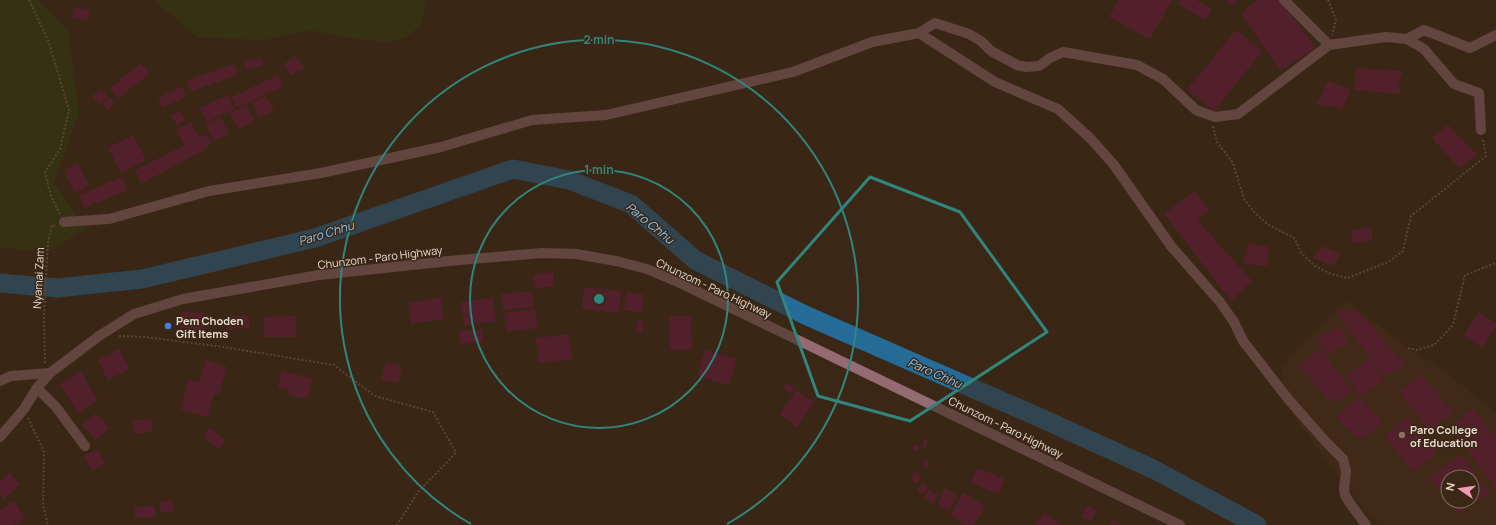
<svg xmlns="http://www.w3.org/2000/svg" width="1496" height="525" font-family="Manrope,sans-serif">
<style>
.built{fill:#482e17;fill-rule:evenodd}
.green{fill:#303e0f}
.lines{fill:none;stroke-linecap:round;stroke-linejoin:round}
.river{stroke:#246b97;stroke-width:19}
.building{fill:#6d1a44;fill-rule:evenodd}
.path{stroke:#7d6b5c;stroke-width:2;stroke-dasharray:2 2;stroke-linecap:butt}
.minor{stroke:#956b73;stroke-width:10}
.marked{fill:none;stroke:#30857d;stroke-width:3;stroke-linejoin:round}
.ring{fill:none;stroke:#30857d;stroke-width:2}
.shop-dot{fill:#3f7fe0;stroke:#3b2715;stroke-width:1.5}
.education-dot{fill:#8d6e63;stroke:#3b2715;stroke-width:1.5}
.labels{text-anchor:middle;dominant-baseline:central;stroke-width:3;stroke-linejoin:round;paint-order:stroke}
.street-label{font-size:11px;fill:#eadcd1;stroke:#3b2715}
.poi-label{font-size:11px;font-weight:bold;fill:#eadcd1;stroke:#3b2715;text-anchor:start}
.water-label{font-size:12px;font-style:italic;fill:#88c7f5;stroke:#3b2715}
.centre{fill:#30857d;stroke:#3b2715;stroke-width:2}
.ring-label{font-size:12px;text-anchor:middle;font-weight:bold;fill:#30857d;stroke:#3b2715;stroke-width:3;stroke-linejoin:round;paint-order:stroke}
</style>
<rect width="100%" height="100%" fill="#3b2715"/>
<path class="built" d="M1346,301L1408,348L1442,369L1496,413V525H1377L1324,458L1283,400L1282,365ZM1448,477H1472V501H1448Z"/>
<path class="green" d="M0,0H39L68,30L79,113L54,183L85,229L51,251L0,248Z
M154,0H427L421,25L405,38L387,42L351,38L309,30L264,40L197,37Z"/>
<g class="lines">
<path class="river" d="M0,283L57,288L142,279L315,238L513,169L569,180L631,204L695,260L805,315L1043,419L1153,469L1257,525"/>
</g>
<path class="building" d="M1119,0H1172L1150,39L1109,17Z
M1181,0H1196L1212,9L1206,20L1178,4Z
M1226,0H1238L1231,6Z
M1257,0H1279L1316,48L1280,70L1241,14Z
M74,7L90,10L88,20L72,17Z
M1236,30L1262,51L1214,111L1187,90Z
M296,56L304,68L291,76L284,64Z
M261,57L263,65L246,70L244,62Z
M141,63L150,74L118,98L110,88Z
M234,64L238,75L191,91L187,80Z
M1357,68L1403,71L1399,82L1400,94L1355,90V75Z
M278,75L283,86L237,108L232,97Z
M1328,81L1351,90L1342,109L1317,104Z
M181,86L187,96L163,108L158,98Z
M101,89L109,97L99,105L92,96Z
M228,95L234,109L207,122L200,108Z
M266,96L274,111L259,118L252,104Z
M111,98L115,104L108,110L103,104Z
M246,105L254,121L238,129L230,113Z
M180,111L185,119L177,125L171,116Z
M221,117L229,134L214,141L206,124Z
M191,122L199,138L207,134L212,144L205,148L206,149L141,184L135,171L184,145L176,130Z
M1448,125L1477,155L1459,168L1432,138Z
M133,135L146,160L121,173L108,148Z
M78,163L89,186L74,193L64,170Z
M122,177L127,190L84,208L79,195Z
M1195,191L1209,209L1198,221L1252,281L1231,301L1164,214Z
M1372,227V241L1352,243V230Z
M1249,243L1269,247L1267,266L1243,263Z
M1322,246L1340,254L1333,266L1313,258Z
M553,272L554,286L535,289L533,275Z
M584,287L621,291L619,313L582,309Z
M532,291L533,307L503,310L501,294Z
M626,292L644,295L642,313L624,310Z
M441,297L444,319L411,324L408,303Z
M493,298L496,321L464,326L461,302Z
M535,309L538,328L506,332L504,313Z
M1359,311L1405,365L1385,377L1335,312Z
M181,312L204,313L203,330H180Z
M1479,312L1496,323V326L1483,348L1464,336Z
M227,316H249V328L227,329Z
M296,316V337H264V317Z
M669,316H691L692,350H670Z
M638,320L644,321L642,332H636Z
M1340,326L1349,342L1325,356L1353,391L1332,404L1299,366L1318,348L1325,356L1317,337Z
M482,329L483,342L460,344L459,331Z
M569,334L572,359L539,363L536,338Z
M119,349L129,369L108,380L98,360Z
M705,350L737,359L729,385L697,376Z
M1370,358L1384,382L1359,397L1384,423L1360,440L1335,417L1359,397L1348,373Z
M206,360L227,367L219,394L214,393L208,417L181,410L188,380L199,382Z
M386,362L402,366L398,383L381,380Z
M80,371L98,400L78,413L60,384Z
M282,371L312,378L307,399L288,395L290,390L278,387Z
M1421,374L1453,413L1429,430L1399,392Z
M787,382L794,387L790,393L783,388Z
M796,390L814,402L797,427L779,415Z
M1473,408L1496,438V490L1451,427Z
M96,413L109,428L96,440L82,425Z
M1408,417L1437,453L1413,472L1385,437Z
M151,419L152,432L134,434L132,420Z
M210,428L226,441L219,450L203,437Z
M924,439L928,440L926,448L922,446Z
M915,444L920,447L917,452L912,449Z
M98,449L105,464L92,471L84,456Z
M1461,455L1489,493L1458,514L1429,478ZM1448,477H1472V501H1448Z
M926,460L930,464L927,468L922,464Z
M977,468L1005,479L999,494L971,483Z
M915,471L922,475L917,484L910,479Z
M9,472L20,484L4,499L0,495V481Z
M923,483L928,488L923,494L917,490Z
M945,488L958,495L949,511L937,505Z
M930,490L938,496L932,504L924,497Z
M963,493L985,506L974,525H965L950,516Z
M172,500L174,511L161,513L159,502Z
M14,501L25,518L14,525H0V510Z
M1088,505L1097,510L1090,522L1081,517Z
M155,506L156,517L135,518V507Z
M1044,513L1061,525H1035Z
M1113,520L1120,525H1109Z"/>
<g class="lines">
<path class="path" d="M29,0L48,40L69,110L60,149L45,172L51,196L60,214
M1328,0L1336,20L1332,35
M1213,126L1217,142L1233,163L1244,199L1255,213L1269,225L1294,238L1302,254L1315,266L1331,274L1348,278L1388,262L1403,251L1411,216L1486,156L1483,139
M119,336L145,337L217,346L334,365L375,396L433,412L456,453L418,492L397,525
M1408,348L1417,350L1434,345L1453,325L1465,275L1496,263
M45,363L44,315L48,242L52,225L55,226
M28,418L44,452L43,505L48,525"/>
<path class="minor" d="M1284,0L1329,45
M919,33L995,82L1058,109L1090,138L1114,165L1171,246L1220,302L1234,322L1243,341L1289,400L1326,442L1343,459L1346,471L1344,489L1345,495L1349,502L1366,525
M1407,39L1424,30L1470,48L1496,35
M64,222L109,219L209,191L321,173L441,147L532,120L606,115L793,72L872,42L919,33L935,23L969,34L981,41L991,51L1017,65L1026,67L1039,66L1050,58L1063,52L1137,65L1163,79L1196,110L1215,117L1238,114L1329,45L1386,37L1407,39L1424,49L1454,84L1479,93L1481,130
M0,381L11,376L50,373
M37,388L56,407L85,446
M0,437L24,409L37,388L50,373L99,336L134,314L183,299L319,275L459,260L542,253L576,254L616,261L647,269L680,283L1180,525"/>
</g>
<path d="M0 0H1496V525H0ZM870,177L960,212L1047,332L910,421L818,396L777,282Z" fill="#3b2715" fill-opacity=".55" fill-rule="evenodd"/>
<path class="marked" d="M870,177L960,212L1047,332L910,421L818,396L777,282Z"/>
<g class="ring">
<circle cx="599" cy="299" r="129"/>
<path d="M471 524A259 259 0 1 1 727 524"/>
</g>
<circle class="shop-dot" cx="168" cy="326" r="4"/>
<circle class="education-dot" cx="1402" cy="435" r="4"/>
<g class="labels">
<g class="street-label">
<text transform="translate(380 257) rotate(-7)">Chunzom - Paro Highway</text>
<text transform="translate(38 278) rotate(-87)">Nyamai Zam</text>
<text transform="translate(714 288) rotate(25)">Chunzom - Paro Highway</text>
<text transform="translate(1006 427) rotate(26)">Chunzom - Paro Highway</text>
</g>
<g class="poi-label">
<text x="176" y="320">Pem Choden<tspan x="176" dy="13">Gift Items</tspan></text>
<text x="1410" y="429">Paro College<tspan x="1410" dy="13">of Education</tspan></text>
</g>
<g class="water-label">
<text transform="translate(650 223) rotate(39)">Paro Chhu</text>
<text transform="translate(326 233) rotate(-17)">Paro Chhu</text>
<text transform="translate(935 373) rotate(24)">Paro Chhu</text>
</g>
</g>
<circle cx="599" cy="299" r="6" class="centre"/>
<g class="ring-label">
<text x="599" y="44">2 min</text>
<text x="599" y="174">1 min</text>
</g>
<g transform="translate(1460 489) rotate(283)"><circle r="19" fill="#3b2715" stroke="#816f60"/>
<path d="M0-3L7 15L0 10L-7 15Z" fill="#f19ab3"/>
<text y="-6" font-size="11" font-weight="bold" text-anchor="middle" fill="#eadcd1">N</text>
</g>
</svg>
